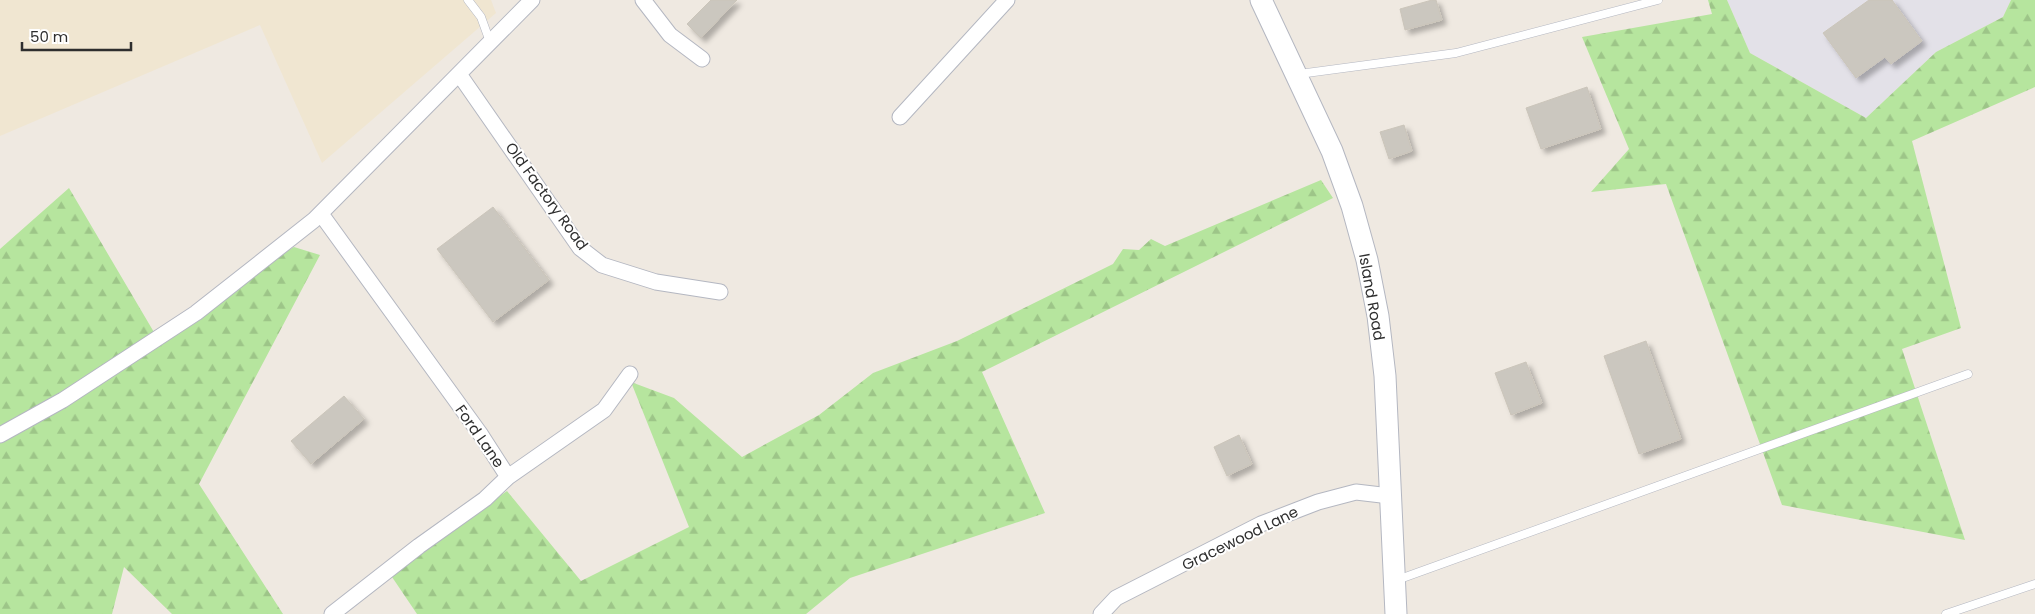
<svg xmlns="http://www.w3.org/2000/svg" width="2035" height="614" font-family="Poppins,sans-serif">
<style>
.industrial{fill:#e3e1e8}
.education{fill:#f0e6d1}
.forest{fill:url(#forest-firs)}
.building{fill:#cbc7bf;stroke:#cbc5ba;filter:url(#shadow)}
.lines{fill:none;stroke-linecap:round;stroke-linejoin:round}
.lane-casing{stroke:#b4b7c1;stroke-width:9}
.street-casing{stroke:#b4b7c1;stroke-width:17}
.secondary-casing{stroke:#b4b7c1;stroke-width:23}
.lane{stroke:#fff;stroke-width:8}
.street{stroke:#fff;stroke-width:15}
.secondary{stroke:#fff;stroke-width:21}
.labels{text-anchor:middle;dominant-baseline:central;stroke-width:4;stroke-linejoin:round;paint-order:stroke}
.street-label{font-size:15px;fill:#2e2e2e;stroke:#fff}
</style>
<defs>
<pattern id="forest-firs" width="22" height="20" patternUnits="userSpaceOnUse" patternTransform="scale(1.25)"><rect width="22" height="20" fill="#b6e59e"/><path d="M5 1l3.5 6h-7zM16 11l3.5 6h-7z" fill="#9dc588"/></pattern>
<filter id="shadow"><feDropShadow dx="4.5" dy="4.5" stdDeviation="2.5" flood-color="#0004"/></filter>
</defs>
<rect width="100%" height="100%" fill="#efe9e1"/>
<path class="industrial" d="M1727,0H2011L2003,17L1936,52L1866,118L1750,53Z"/>
<path class="education" d="M0,0H491L496,13L322,163L260,25L0,136Z"/>
<path class="forest" d="M1708,0H1727L1750,53L1866,118L1936,52L2003,17L2011,0H2035V87L1912,141L1961,328L1902,349L1965,540L1782,505L1666,184L1591,192L1629,149L1582,37L1712,14Z
M1321,180L1333,198L982,372L1045,513L850,578L806,614H417L390,574L507,491L581,581L689,527L631,382L674,398L742,457L819,415L873,373L957,341L1113,264L1123,249L1139,250L1151,239L1165,246Z
M69,188L158,339L248,272L294,247L320,255L199,484L283,614H172L124,567L112,614H0V249Z"/>
<path class="building" d="M711,0H737L701,38L687,24Z
M1432,0H1436L1442,20L1405,30L1400,9Z
M1869,0H1892L1922,41L1891,64L1885,57L1856,78L1823,33Z
M1587,87L1601,129L1541,149L1526,108Z
M1404,125L1412,151L1389,159L1380,132Z
M493,207L549,280L493,322L437,249Z
M1646,341L1681,439L1639,454L1604,356Z
M1526,362L1542,403L1511,415L1495,373Z
M344,396L364,419L311,464L291,441Z
M1239,435L1252,464L1227,476L1214,447Z"/>
<g class="lines">
<defs>
<path id="lane" d="M468,0L481,17L490,42
M1299,74L1456,53L1658,0
M1397,580L1968,374
M1946,614L2035,584"/>
<path id="street" d="M643,0L670,35L702,59
M459,74L580,248L602,265L656,282L720,292
M900,117L1007,0
M321,214L481,435L508,477
M0,435L63,400L196,313L314,220L532,0
M332,614L419,546L485,499L508,477L604,410L630,374
M1101,614L1116,598L1261,524L1318,502L1356,492L1390,496"/>
<path id="secondary" d="M1261,0L1332,151L1352,206L1367,260L1378,316L1385,376L1396,614"/>
</defs>
<use href="#lane" class="lane-casing"/>
<use href="#street" class="street-casing"/>
<use href="#secondary" class="secondary-casing"/>
<use href="#lane" class="lane"/>
<use href="#street" class="street"/>
<use href="#secondary" class="secondary"/>
</g>
<g class="labels">
<g class="street-label">
<text transform="translate(547 196) rotate(54)">Old Factory Road</text>
<text transform="translate(1372 297) rotate(80)">Island Road</text>
<text transform="translate(480 436) rotate(55)">Ford Lane</text>
<text transform="translate(1240 538) rotate(-26)">Gracewood Lane</text>
</g>
</g>
<path d="M22 42v8h109v-8" fill="none" stroke="#2e2e2e" stroke-width="2.5"/>
<text x="30" y="42" font-size="15" fill="#2e2e2e" stroke="#ffffff" stroke-width="4" paint-order="stroke">50 m</text>
</svg>
